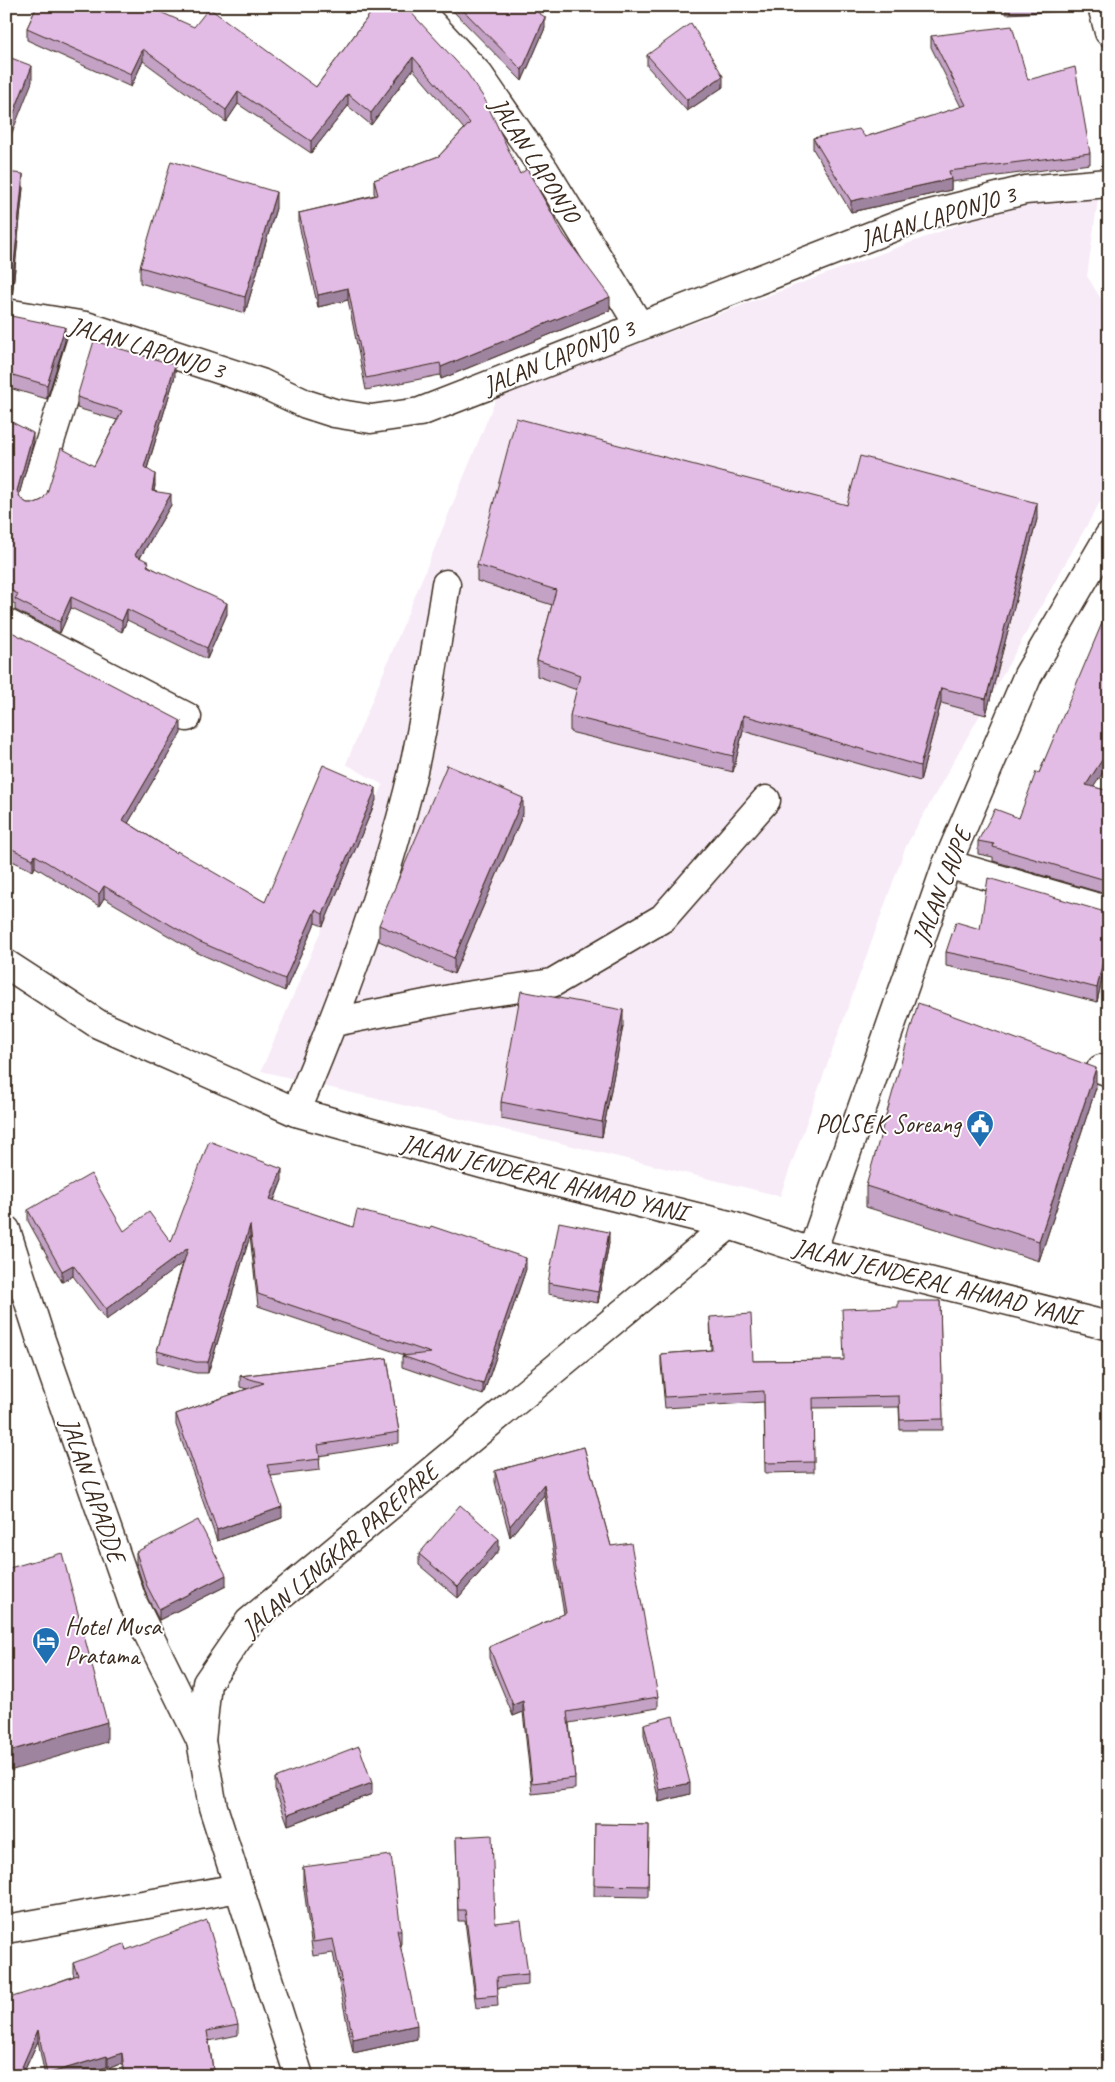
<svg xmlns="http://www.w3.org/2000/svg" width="1115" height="2082" font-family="Caveat,sans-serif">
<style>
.built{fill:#f7ebf7}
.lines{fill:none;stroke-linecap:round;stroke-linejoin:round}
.minor-casing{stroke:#3b2a1e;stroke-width:31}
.highway-casing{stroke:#3b2a1e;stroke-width:31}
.minor{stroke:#fff;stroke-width:28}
.highway{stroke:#fff;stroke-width:28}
.wall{fill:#c3a2c5;stroke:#3b2a1e}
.shaded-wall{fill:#9f84a0;stroke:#3b2a1e}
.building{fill:#e3bce5;stroke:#3b2a1e}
.labels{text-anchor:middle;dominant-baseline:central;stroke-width:4;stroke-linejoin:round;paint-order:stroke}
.street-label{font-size:25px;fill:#3b2a1e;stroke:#fff}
.poi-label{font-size:25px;fill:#3b2a1e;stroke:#fff;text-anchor:end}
</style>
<rect width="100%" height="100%" fill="#fff"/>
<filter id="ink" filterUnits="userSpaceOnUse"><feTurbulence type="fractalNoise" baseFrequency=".02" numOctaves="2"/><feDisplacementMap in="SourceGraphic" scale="10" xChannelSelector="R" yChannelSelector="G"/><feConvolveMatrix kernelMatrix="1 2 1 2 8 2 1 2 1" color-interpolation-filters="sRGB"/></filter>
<g filter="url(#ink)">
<path class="built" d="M1098,199L1087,276L1109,312V486L906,846L780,1196L261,1071L383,785L346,764L497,396L1009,206Z"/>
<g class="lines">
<defs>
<path id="minor" d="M415,6L479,75L545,171L639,325
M1102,6L1109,32
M6,313L86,326L261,383L306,404L334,413L371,419L420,412L922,216L1025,190L1109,183
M32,499L86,326
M6,623L187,717
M947,864L1109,911
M334,1022L466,996L552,983L663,918L766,800
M1101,1069L1109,1072
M296,1112C340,1008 380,902 408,792C425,724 435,653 446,584
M6,1230L41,1340L133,1603L201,1741
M812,1252L947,864L1028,675L1109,536
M6,1929L239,1888"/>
<path id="highway" d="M6,964L98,1024L296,1112L486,1165L729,1225L812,1252L1109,1326
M299,2076L213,1807L201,1741L207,1683L249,1622L729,1225"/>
</defs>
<use href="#minor" class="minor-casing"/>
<use href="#highway" class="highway-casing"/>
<use href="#minor" class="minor"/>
<use href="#highway" class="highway"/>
</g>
<path class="wall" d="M37,6L316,87L376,6L520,174L564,235L610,310L441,379L440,375L366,390L348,300L318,307L299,225V213L375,195L374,193V180L439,156L464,129L413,69L371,125L348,106L311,153L238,104L226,122L143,61L131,87L27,40V28Z
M448,6H528L545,28L522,81Z
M1006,6H1067V11L1006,14Z
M931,36L1028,80L1090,153V164L951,182V190L851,212L813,149V138L865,137L961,107L931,47Z
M647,55L723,87L687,111L647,66Z
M6,172L23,188L12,298H6Z
M276,208L245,313L140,283V267Z
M6,315L65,341L47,399L6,387Z
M175,376L147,469L155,485L154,492L171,505L140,558L149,566L227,614L207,659L127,620L122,632L71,608L60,633L15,610V604L6,599V419L33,444L19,495L21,499L27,503H35L42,500L94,466L117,420L77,408V397Z
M847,505L1037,519L986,715L941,703L920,781L743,731L733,772L570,732V716L577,690L537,676V660L552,605L477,581V565Z
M1109,617V763L1093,787L1109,791V895L993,861V857L978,854V841L1019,818Z
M6,629L181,733L128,823L176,853L265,902L376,800L323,926L315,923L285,991L198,953L104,898L99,906L35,867L33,871L6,858Z
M523,814L454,974L379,941V925Z
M1105,912H1109V971L1104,970L1097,1002L1004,978L946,966V952L980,929Z
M623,1026L602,1137L501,1118V1102Z
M1096,1088L1039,1261L866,1207V1186Z
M282,1180L274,1201L353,1227L526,1269L483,1395L402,1367V1356H407L258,1306L250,1236L208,1373H196L157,1362V1351L183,1262L106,1320L73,1276L62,1282L28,1221V1210L171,1242Z
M609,1243L598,1303L548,1294V1283Z
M940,1301L943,1430H900L899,1407L813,1408L814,1472L765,1473L764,1402L665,1408L661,1364V1354L711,1350L710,1317L753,1361L844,1360L898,1307Z
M387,1358L399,1432V1443L319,1456L320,1470L271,1476L282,1518L217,1541L176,1425V1414L247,1389L240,1387V1376Z
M584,1447L611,1546L658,1697V1708L569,1723L575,1778V1789L532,1794L523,1712L513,1716L489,1658V1647L564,1614L544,1495L510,1537L495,1482V1471Z
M499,1550L458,1598L419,1565V1554Z
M136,1552L226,1586L159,1620L147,1597L136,1563Z
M644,1724L690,1794L659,1802L644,1735Z
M275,1778L372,1794L288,1825L275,1789Z
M595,1824L649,1825L648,1897L594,1896Z
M456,1837L495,1923L528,1974V1985L497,1988L498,2006L476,2008L465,1921H458Z
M303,1867L401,1930V1944H400L417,2039L353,2053L333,1953L313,1956L303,1882Z
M126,1950L238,2025V2035L209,2041L214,2076H124L122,2063L108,2069L107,2067L76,2076H45L38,2041L22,2076L41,1988L74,1976L73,1973V1963Z"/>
<path class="shaded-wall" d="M545,17V28L522,81V70Z
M143,49V61L131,87V74Z
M413,57V69L371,125V113Z
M32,66V82L6,148V133Z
M723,76V87L687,111V100Z
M238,92V104L226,122V110Z
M348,94V106L311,153V141Z
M23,174V188L12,298V284Z
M951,179V190L851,212V201Z
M276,192V208L245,313V297Z
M348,288V300L318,307V295Z
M610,297V310L441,379V367Z
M65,327V341L47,399V385Z
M175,365V376L144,478V467Z
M33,433V444L17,502V491Z
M155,474V485L152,503V491Z
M171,494V505L135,566V555Z
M1037,503V519L986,715V699Z
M71,597V608L60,633V622Z
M227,603V614L207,659V648Z
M127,609V620L122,632V621Z
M941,688V703L920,781V766Z
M743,715V731L733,772V756Z
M181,721V733L123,832V820Z
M1109,749V763L1086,799V785Z
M376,788V800L323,926V914Z
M523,798V814L454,974V958Z
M35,855V867L33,871V859Z
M104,886V898L99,906V894Z
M315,910V923L285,991V979Z
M1104,956V970L1097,1002V988Z
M623,1010V1026L602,1137V1122Z
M1096,1068V1088L1039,1261V1241Z
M282,1169V1180L270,1210V1199Z
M250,1225V1236L208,1373V1362Z
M609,1232V1243L598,1303V1292Z
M188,1248V1259L106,1320V1309Z
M526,1258V1269L483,1395V1384Z
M73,1265V1276L62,1282V1271Z
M544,1484V1495L510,1537V1526Z
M282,1507V1518L217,1541V1530Z
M499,1539V1550L458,1598V1587Z
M226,1575V1586L159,1620V1609Z
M523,1701V1712L513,1716V1705Z
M107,1722V1742L6,1772V1752Z
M372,1783V1794L288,1825V1814Z
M690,1783V1794L659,1802V1790Z
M417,2025V2039L353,2053V2039Z
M38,2030V2041L22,2076H18Z
M122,2053V2063L108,2069V2058Z
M107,2056V2067L76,2076H47V2074Z"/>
<path class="building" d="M37,6H147L194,27L209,8L316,87L376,6H405L467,73L484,98L520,174L527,169L564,235L610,297L441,367L440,363L366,378L348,288L318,295L299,213L378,195L374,180L439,156L470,123L413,57L371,113L348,94L311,141L238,92L226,110L143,49L131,74L27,28Z
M459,6H528L545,17L522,70Z
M691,23L723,76L687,100L647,55Z
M1012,26L1028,80L1075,67L1090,153L949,171L951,179L851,201L813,138L859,129L865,137L966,105L931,36Z
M6,56L32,66L6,133Z
M171,161L276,192L245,297L140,267Z
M6,172L23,174L12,284H6Z
M6,315L65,327L47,385L6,373Z
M94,341L175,365L144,467L155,474L152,491L171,494L135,555L149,562L147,566L227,603L207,648L127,609L122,621L71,597L60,622L15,599L18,594L6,588V419L33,433L17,491L21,499L27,503H35L42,500L47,493L61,448L94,466L122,411L77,397Z
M516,418L847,505L860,456L1037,503L986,699L941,688L920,766L743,715L733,756L570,716L580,675L537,660L556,590L477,565Z
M1105,616L1109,617V749L1086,785L1109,791V881L993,847L994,844L978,841L995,809L1019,818L1036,772L1039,773Z
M6,629L181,721L123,820L176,853L177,851L265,902L323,765L376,788L323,914L315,910L285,979L198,941L104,886L99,894L35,855L33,859L6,846Z
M447,765L523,798L454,958L379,925Z
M988,878L1105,912H1109V957L1104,956L1097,988L1004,964L946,952L956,922L980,929Z
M521,991L623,1010L602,1122L501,1102Z
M918,1003L1096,1068L1039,1241L866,1186Z
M209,1141L282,1169L270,1199L353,1227L357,1210L429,1229L431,1226L526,1258L483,1384L402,1356L431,1353L258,1294L250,1225L208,1362H196L157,1351L188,1248L106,1309L73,1265L62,1271L28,1210L91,1174L124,1231L149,1212L171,1242Z
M559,1222L609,1232L598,1292L548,1283Z
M898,1301H940L943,1419L900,1420L899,1396L813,1398L814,1462L765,1463L764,1391L665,1397L661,1354L712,1350L710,1317L751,1314L753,1361L844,1360L842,1309L898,1307Z
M387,1358L399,1432L318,1445L320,1459L267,1465L282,1507L217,1530L176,1414L264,1383L240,1376Z
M584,1447L611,1546L631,1543L658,1697L567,1712L575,1778L532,1783L523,1701L513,1705L489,1647L566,1613L544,1484L510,1526L495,1471Z
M460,1505L499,1539L458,1587L419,1554Z
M198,1520L226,1575L159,1609L147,1586L136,1552Z
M62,1553L107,1722L6,1752V1569Z
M673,1716L690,1783L659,1790L644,1724Z
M359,1746L372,1783L288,1814L275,1778Z
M595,1824L649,1825L648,1886L594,1885Z
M492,1835L495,1923L521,1920L528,1974L497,1977L498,1995L476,1997L465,1910H458L456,1837Z
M391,1855L401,1930H397L417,2025L353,2039L333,1939L313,1942L303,1867Z
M207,1920L238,2025L207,2031L214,2076H125L122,2053L108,2058L107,2056L47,2074L38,2030L18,2076H6V1999L41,1988L78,1975L73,1963L124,1944L126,1950Z"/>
</g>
<defs>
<symbol id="civic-pin" viewBox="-11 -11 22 30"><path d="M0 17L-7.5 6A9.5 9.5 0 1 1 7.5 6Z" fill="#1f6fb2" stroke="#fff"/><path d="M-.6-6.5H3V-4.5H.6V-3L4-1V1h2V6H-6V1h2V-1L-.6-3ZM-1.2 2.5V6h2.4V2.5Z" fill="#fff"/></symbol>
<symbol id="hotel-pin" viewBox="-11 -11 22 30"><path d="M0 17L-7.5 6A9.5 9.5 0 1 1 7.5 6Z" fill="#1f6fb2" stroke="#fff"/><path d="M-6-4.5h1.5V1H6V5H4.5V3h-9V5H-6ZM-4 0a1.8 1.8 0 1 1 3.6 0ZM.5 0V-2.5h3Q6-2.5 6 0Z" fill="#fff"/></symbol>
</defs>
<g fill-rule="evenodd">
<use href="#civic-pin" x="964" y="1108" width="32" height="43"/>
<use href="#hotel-pin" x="30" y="1625" width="32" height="43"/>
</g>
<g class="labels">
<g class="street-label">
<text transform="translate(535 160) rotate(57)">JALAN LAPONJO</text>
<text transform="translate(938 217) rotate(-17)">JALAN LAPONJO 3</text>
<text transform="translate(147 348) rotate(17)">JALAN LAPONJO 3</text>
<text transform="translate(559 357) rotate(-22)">JALAN LAPONJO 3</text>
<text transform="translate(942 886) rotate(-69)">JALAN LAUPE</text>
<text transform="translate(544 1178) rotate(14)">JALAN JENDERAL AHMAD YANI</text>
<text transform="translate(936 1282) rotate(14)">JALAN JENDERAL AHMAD YANI</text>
<text transform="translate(93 1490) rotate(71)">JALAN LAPADDE</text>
<text transform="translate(340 1550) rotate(-41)">JALAN LINGKAR PAREPARE</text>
</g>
<g class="poi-label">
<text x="961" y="1124">POLSEK Soreang</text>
<text x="65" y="1627" text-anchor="start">Hotel Musa<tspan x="65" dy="29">Pratama</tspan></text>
</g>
</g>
<rect width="1115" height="2082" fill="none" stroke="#fff" stroke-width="25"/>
<rect x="12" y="12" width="1090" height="2057" fill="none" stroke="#3b2a1e" stroke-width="2" filter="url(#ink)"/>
</svg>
